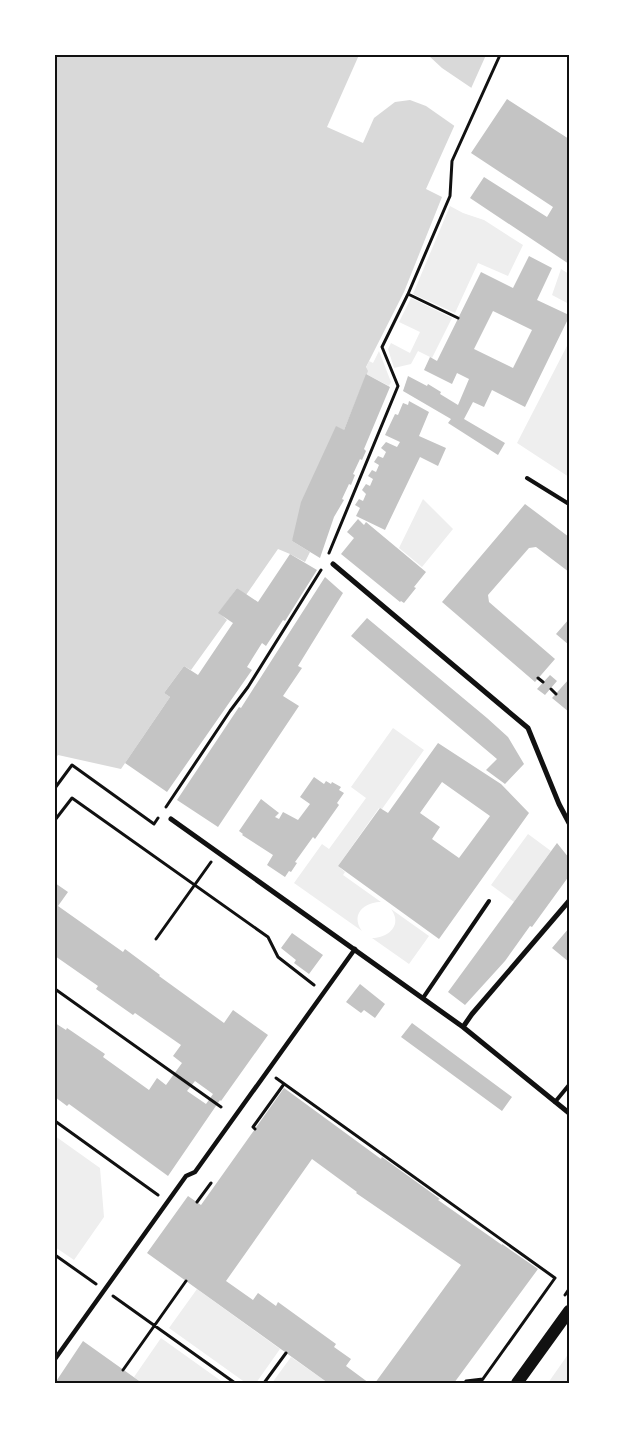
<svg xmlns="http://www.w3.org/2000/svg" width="624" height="1438" font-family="'Archivo Narrow',sans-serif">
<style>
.green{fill:#eee}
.water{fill:#d9d9d9}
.pier{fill:#fff}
.building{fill:#c4c4c4;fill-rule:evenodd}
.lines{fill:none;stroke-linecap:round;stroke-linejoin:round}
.path{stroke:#111;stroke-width:3}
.service{stroke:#111;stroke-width:4}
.pedestrian{stroke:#111;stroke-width:4.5}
.minor{stroke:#111;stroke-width:5}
.primary{stroke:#111;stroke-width:12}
.neatline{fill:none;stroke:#111;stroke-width:2}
</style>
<rect width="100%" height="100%" fill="#fff"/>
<path class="green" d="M450,206L463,213L484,220L523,245L508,276L478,263L455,313L413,294Z
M561,269L569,274V304L552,295Z
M411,298L452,318L432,358L418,351L411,364L394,368L388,349L391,343L410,353L420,332L399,322Z
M569,342V477L517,443Z
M379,351L391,382L389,386L366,374V368L369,361L373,363Z
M423,499L453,529L422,567L399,548Z
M393,728L424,750L382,809L379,808L338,866L345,872L343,875L381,902C364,902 350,915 362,931L294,883L322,844L329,849L366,798L351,787Z
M528,834L551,851L514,902L491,885Z
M391,909L429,936L409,964L372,938C388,938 403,925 391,909Z
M55,1136L100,1168L104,1217L74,1260L55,1247Z
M197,1289L280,1349L256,1383H246L169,1328Z
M161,1338L224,1383H142L134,1377Z
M569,1353V1383H548Z
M291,1357L328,1383H272Z"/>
<path class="water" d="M55,55H486L426,189L442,197L404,292L366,367L368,371L344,430L292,541L310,552L305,562L290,554L278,549L246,595L237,588L219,613L227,620L191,670L184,666L164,693L170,697L121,769L58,755L55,759Z"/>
<path class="pier" d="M359,55H428L442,68L473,89L456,127L426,106L410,100L395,102L374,118L363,143L327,127Z"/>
<path class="building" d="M507,99L569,139V264L470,198L484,177L547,217L553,207L471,153Z
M529,256L552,268L537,300L569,315V317L525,407L492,390L484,407L473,402L464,419L505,443L498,455L448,423L451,419L403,391L408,376L427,386L428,384L441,392L440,394L458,405L469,379L457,373L452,384L424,370L430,357L437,361L481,272L513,288ZM493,311L532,330L513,368L474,349Z
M366,374L390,387L364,449L366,451L362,460L360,459L353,474L355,475L351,485L349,484L342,499L344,500L334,517L320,558L292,541L301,502L336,426L344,430Z
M409,401L429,412L419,436L446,448L438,466L420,457L385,530L356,516L360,508L355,505L359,499L363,501L366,494L362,490L366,484L370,486L373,479L368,476L372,470L376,472L379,465L374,462L378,456L383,458L386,452L381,448L386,442L397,447L400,442L385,435L395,414L398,415L403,403L408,405Z
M525,504L569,537V572L536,547L529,548L488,595L489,602L555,659L535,682L442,602Z
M358,519L364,525L366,522L426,572L414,587L416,588L404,603L401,601L400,602L341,554L354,538L347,532Z
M290,554L317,570L285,621L283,620L266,646L262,643L247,667L252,670L167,792L125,763L170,697L164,693L184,666L198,675L233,623L218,613L237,588L258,602Z
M325,577L343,593L298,666L302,668L283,696L299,706L218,827L177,800L239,707L241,708Z
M367,618L487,718L508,737L524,764L505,784L486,770L497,759L351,636Z
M569,619V645L556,634Z
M550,675L557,681L545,695L537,689Z
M569,679V712L552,698Z
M438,743L501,784L529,813L439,939L338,866L380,808L388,813ZM442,782L490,816L459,858L432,839L440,827L420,813Z
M314,777L324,784L326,781L331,784L332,782L341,787L339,790L344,793L337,803L339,805L315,839L313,837L295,862L297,863L291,872L289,871L285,877L267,865L273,855L242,835L243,834L239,831L261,799L279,813L275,817L279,819L283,812L298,820L310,804L300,797Z
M557,843L569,858V876L532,927L530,926L505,961L465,1005L448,992Z
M55,883L68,892L58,906L123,952L125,949L160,975L159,976L224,1023L233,1010L268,1035L221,1101L220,1100L168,1176L69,1104L67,1106L55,1097V1023L66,1030L67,1028L105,1054L103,1057L149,1090L157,1078L166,1085L182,1063L173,1056L181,1045L135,1013L133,1015L96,989L98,986L55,956ZM195,1081L213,1094L206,1104L187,1091Z
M569,928V962L552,948Z
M292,933L323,955L309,974L294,963L296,960L281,948Z
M360,984L385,1004L375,1018L364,1010L361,1013L346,1002Z
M412,1023L512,1097L502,1111L401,1037Z
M284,1088L381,1159L382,1157L440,1199L438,1200L502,1245V1244L538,1269L454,1383H375L461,1265L356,1193L357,1192L312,1159L226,1281L253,1300L258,1293L276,1306L278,1302L336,1344L334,1347L351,1359L346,1366L369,1383H328L147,1253L188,1196L201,1205Z
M83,1341L142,1383H55Z"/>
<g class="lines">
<path class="path" d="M408,294L458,318
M329,553L398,386L382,347L408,294L450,196L452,161L500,55
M538,678L543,682
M551,689L556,694
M55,788L72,765L154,824L158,818
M166,807L230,711L248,687L321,570
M55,820L72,798L268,937L278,957L314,985
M156,939L211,862
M55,989L221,1107
M276,1078L555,1278L480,1383
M55,1121L158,1195
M255,1129L253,1127L284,1084
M197,1202L211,1183
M55,1255L96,1284
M565,1295L569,1289
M113,1296L235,1383
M123,1370L186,1281
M264,1383L286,1353
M465,1383L466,1381L483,1379"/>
<path class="service" d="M527,478L569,504
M423,998L489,901
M555,1102L569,1085"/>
<path class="pedestrian" d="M55,1359L186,1176L195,1172L355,949"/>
<path class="minor" d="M333,564L528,728L559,804L569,823
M171,819L463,1027L569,1113
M463,1027L472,1014L569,901"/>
<path class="primary" d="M517,1383L569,1311"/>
</g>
<rect width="624" height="1438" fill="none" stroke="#ffffff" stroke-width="112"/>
<rect x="56" y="56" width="512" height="1326" class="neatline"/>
</svg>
